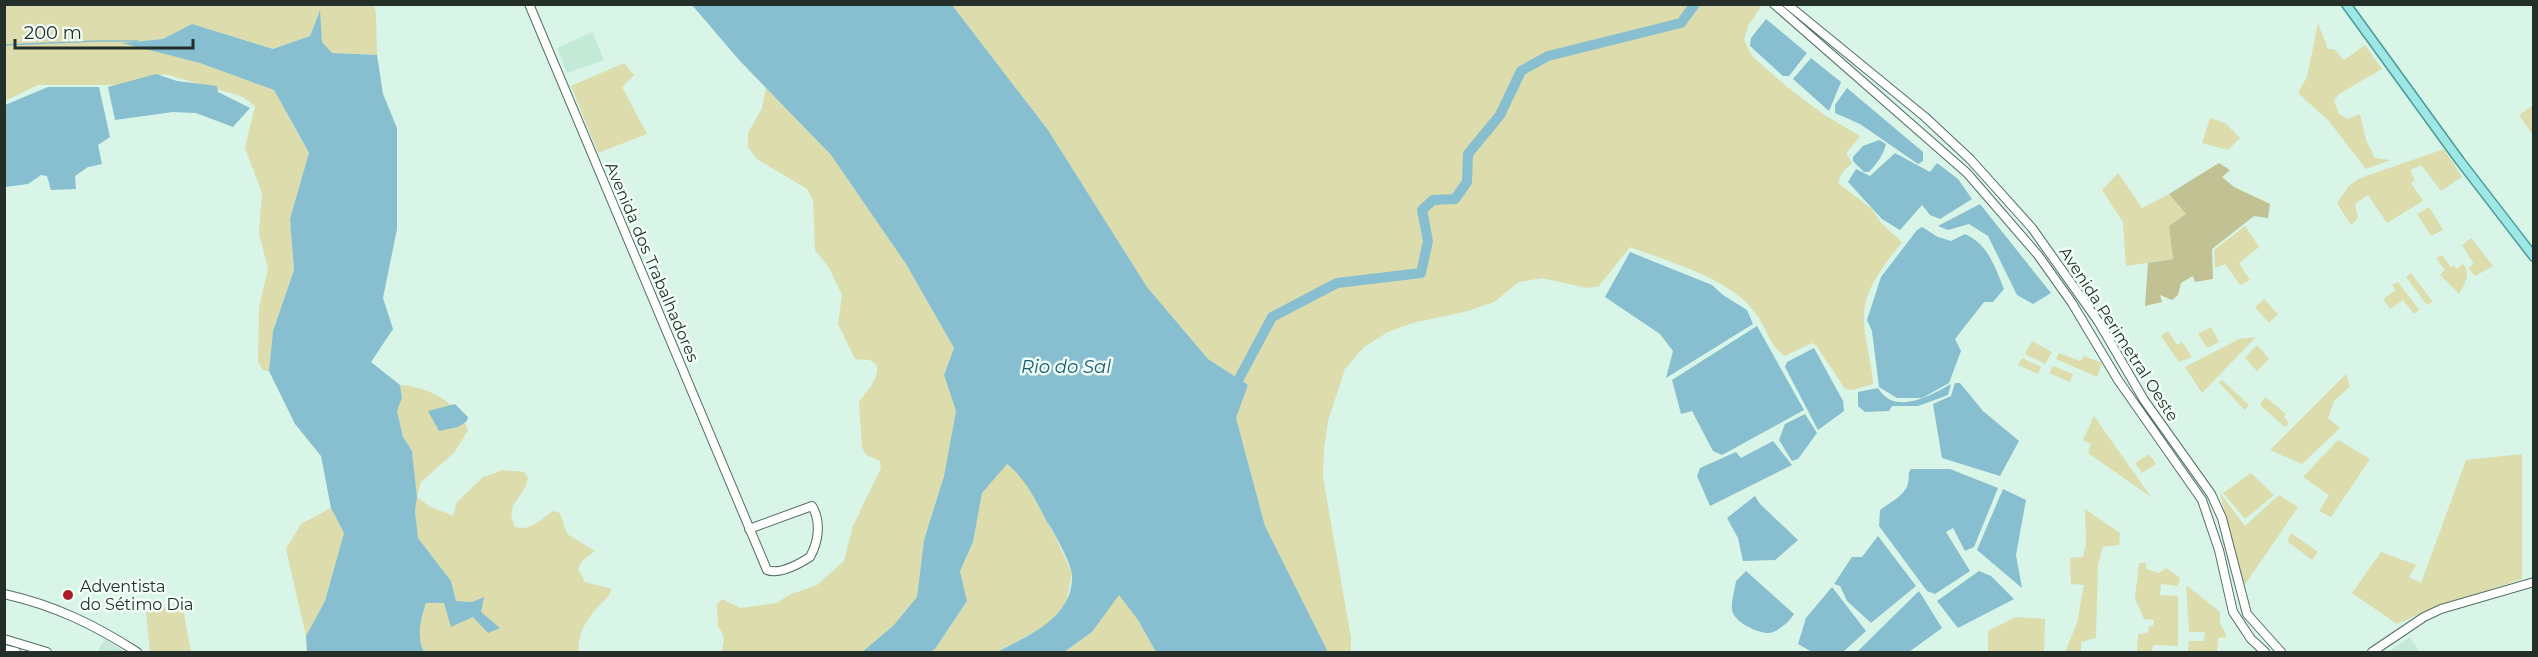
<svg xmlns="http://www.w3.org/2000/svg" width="2538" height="657" font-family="Montserrat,sans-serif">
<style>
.built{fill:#c5e9d7}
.green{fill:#dcdcad}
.forest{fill:#c1c193}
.water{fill:#87bed0}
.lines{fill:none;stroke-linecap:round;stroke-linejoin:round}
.stream{stroke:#87bed0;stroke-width:1.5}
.river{stroke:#87bed0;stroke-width:10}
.secondary-casing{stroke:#556f62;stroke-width:10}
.primary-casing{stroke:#499c98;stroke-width:11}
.secondary{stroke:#fff;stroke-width:8}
.primary{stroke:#9ee7e5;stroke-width:8}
.poi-dot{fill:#ae1b28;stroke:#f2fef8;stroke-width:2}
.labels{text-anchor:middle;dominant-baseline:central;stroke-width:5;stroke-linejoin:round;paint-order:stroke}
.street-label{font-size:16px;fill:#242f2a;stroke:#f2fef8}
.poi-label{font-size:16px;fill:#242f2a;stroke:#f2fef8;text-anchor:start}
.water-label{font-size:18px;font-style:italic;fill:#155e71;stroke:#f2fef8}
</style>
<rect width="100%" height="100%" fill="#d8f5e7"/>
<path class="built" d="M592,32L604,60L567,73L557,48Z
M2410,637L2420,652H2388Z
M105,639L125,652H97Z"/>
<path class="green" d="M4,5H374L376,15L377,55L332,53L322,43L319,11L310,36L273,49L192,24L163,39L124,43L200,63L274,90L309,154L290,219L294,270L273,331L269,371L263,370L258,362L259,307L268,269L259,233L262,193L245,148L255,106L241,96L165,74L122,85H38L5,101Z
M952,5H1762L1748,26L1744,40L1753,57L1786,86L1823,114L1860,136L1846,153L1852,163L1842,173L1838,183L1872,209L1882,224L1902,242C1886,263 1865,287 1864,315C1863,337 1872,361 1873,384L1852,390L1845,389L1816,345L1812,343L1785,356C1769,347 1766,325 1754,311C1727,277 1669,262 1630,247L1599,286L1587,288L1542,278L1519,282L1494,302L1468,311L1413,323L1388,332L1364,347L1345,369L1328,421L1324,449L1323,477L1351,638V652H1328L1265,526L1236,418L1248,385L1208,359L1147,287L1048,130Z
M2318,23L2328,49H2334L2344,60L2365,45L2382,69L2339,94L2334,101L2339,114L2348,119L2360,114L2366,140L2375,158L2391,160L2366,169L2328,120L2298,93L2307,77Z
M624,63L634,75L622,87L647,134L598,153L571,86Z
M766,88L831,155L906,264L954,348L944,375L956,411L944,476L924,540L917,597L893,626L862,652H721C724,642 726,635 718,627L717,604L722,599L741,608L777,603L789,595L817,585L844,561L853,526L881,468L880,461L866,455L862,448L859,402C867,391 879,380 877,365L870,360L855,359L838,324L842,295L828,266L815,250L813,200L807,189L757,159L748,147V133L762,108Z
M2533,105L2534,106L2533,135L2519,115Z
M2210,118L2225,123L2240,138L2228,150L2202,143Z
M2444,149L2462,177L2441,191L2421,165L2410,170L2415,180L2411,183L2423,201L2387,223L2368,195L2355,204L2358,218L2351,225L2337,203L2348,187L2358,179Z
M2118,173L2142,208L2169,194L2186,214L2169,226L2173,259L2126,266L2123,222L2102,190Z
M2429,207L2443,230L2431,236L2417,214Z
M2245,226L2259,247L2239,263L2250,280L2240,285L2225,264L2215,268L2214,250Z
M2471,238L2493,266L2475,276L2468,268L2474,264L2462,245Z
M2442,255L2451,267L2454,266L2457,269L2463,264C2472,274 2464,285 2459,294L2440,275L2445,270L2436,258Z
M2411,273L2433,302L2427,305L2406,277Z
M2398,282L2419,310L2414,314L2403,300L2390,309L2383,299L2396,290L2392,285Z
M2264,299L2278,314L2269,323L2255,307Z
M2211,327L2219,342L2207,348L2198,334Z
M2168,331L2177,345L2182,342L2192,357L2179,362L2161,336Z
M2256,337L2202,393L2185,367L2239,339Z
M2032,341L2052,352L2045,364L2025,354Z
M2257,345L2269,359L2257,371L2245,358Z
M2059,353L2080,361L2084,356L2102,363L2097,377L2056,359Z
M2022,358L2041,367L2038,374L2018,365Z
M2053,366L2073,374L2070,382L2049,373Z
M2346,374L2350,386L2334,401L2328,418L2340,428L2302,464L2270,450Z
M2222,380L2249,405L2245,410L2219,383Z
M400,385C427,386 459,403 468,430L454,453L421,482L417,497L429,506L453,516L457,502L483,477L503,470L524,472L528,478C525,499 503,502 515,527C530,532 541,519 553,511L560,513L567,534L595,551L582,561L578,569L585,582L612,589C609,598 603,601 597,608C585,621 577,636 579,652H424C416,637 421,619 426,603H444L480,612L483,597L472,602L456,601L451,581L418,538L415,511L417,497L412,451L403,437L397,411L402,398Z
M2265,397L2286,414L2284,417L2289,423L2285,427L2260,405Z
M2094,416L2151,497L2088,453L2091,444L2083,440Z
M2338,440L2370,459L2331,517L2319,511L2329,495L2303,477Z
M2149,454L2156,464L2142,473L2135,463Z
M2522,454V579L2433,608L2397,624L2352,593L2381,552L2416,565L2409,577L2421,583L2466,460Z
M1006,464L1021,475L1054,534L1072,573L1066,603L1047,625L997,652H930L935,649L967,601L960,571L973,542L982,493Z
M2251,473L2274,495L2245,519L2223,493Z
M2220,493L2245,526L2279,495L2298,507L2244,586Z
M331,508L344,533L325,601L306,636L286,549L301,524Z
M2085,509L2120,533L2119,545L2103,547L2098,564L2096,638L2081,642V652H2065L2077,623L2084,585L2071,584L2070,558L2083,557L2086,544Z
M2291,533L2318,552L2312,560L2287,541Z
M2139,563H2146V569L2159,573L2166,568L2180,578L2178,586L2161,584L2160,595L2178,596V646L2153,645L2152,652H2155H2137L2138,634L2148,633L2149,626H2153L2154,620L2144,619L2135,598Z
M2186,585L2220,612V623L2227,637L2218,638L2217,652L2188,651L2189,641H2204L2205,632H2189Z
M1119,594L1138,620L1156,652H1064L1092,632Z
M182,603L191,652H150L146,611Z
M2016,617L2045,619L2044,652H1988V631Z"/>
<path class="forest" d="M2219,163L2230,170L2222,177L2234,187L2270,204L2268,218L2254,216L2212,249L2213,279L2195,282L2193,276L2181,283L2178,295L2172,300L2160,295L2162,302L2145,306L2148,263L2173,259L2169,226L2186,214L2169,194Z"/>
<path class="water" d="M692,5H952L1048,130L1147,287L1208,359L1248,385L1236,418L1265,526L1328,652H1156L1138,620L1119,595L1092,632L1064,652H997C1029,635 1074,618 1072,574C1071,563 1053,530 1046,520C1035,499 1025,478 1007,464L982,493L973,542L960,571L967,601L935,649L930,652H862L893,626L917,597L924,540L944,476L956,411L944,375L954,348L906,264L831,155L740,61Z
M320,10L322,42L332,53L377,55L383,94L397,128V229L383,298L393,329L371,362L400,385L402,398L397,411L403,437L412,451L417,497L415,511L418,538L451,581L456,601L472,602L484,597L481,612L500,628L488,633L473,617L451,627L444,603H426C421,618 416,637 424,652H307L306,636L325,601L344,533L331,508L321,456L295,424L269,371L273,331L294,270L290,219L309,153L274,90L200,63L122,43L163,39L192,24L273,49L310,36Z
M1766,19L1807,53L1789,76H1783L1750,46L1751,38Z
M1811,58L1841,82L1829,111L1793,79Z
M156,74L177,81L217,86L218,92L250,108L233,127L196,113L173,112L115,120L108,87Z
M48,87H99L110,137L98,145L102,164L88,167L75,176L76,189L51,190L47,176L41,175L28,184L5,187V105Z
M1847,88L1923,152V161L1918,164L1860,124L1835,113V105Z
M1879,140L1886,144C1883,156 1877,163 1869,172H1864L1853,161V157L1863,146Z
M1895,153L1930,172L1937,163L1958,179L1972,199L1940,219L1930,215L1922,205L1900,230L1882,219L1848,182L1856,169L1870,176Z
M1980,204L2051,293L2033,304L2017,295L1988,236L1969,224L1948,230L1938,226Z
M1922,227L1938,237L1951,241L1965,234C1988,244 1995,267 2004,289L1993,302H1984L1955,339L1961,351L1949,383L1922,398H1897L1879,387L1872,331L1867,320L1881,277L1917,230Z
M1630,252L1712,285L1723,295L1747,310L1753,324L1666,378L1673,351L1660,334L1605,297Z
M1757,326L1804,410L1722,455L1713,451L1692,411L1681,414L1672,380Z
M1814,348L1843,401L1844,411L1818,430L1785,367L1787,362Z
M1955,383H1960L1983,411L2019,441L2000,476L1942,458L1933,404L1951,396Z
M1951,384L1948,395L1918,406H1892L1889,411L1865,412L1858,406V392L1878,388C1894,416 1930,396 1951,384Z
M455,404L468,417L467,421L458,427L439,431L428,411Z
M1805,414L1817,433L1798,459L1792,461L1779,440L1785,424Z
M1773,441L1792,465L1710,506L1697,476L1700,468L1736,452L1741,458Z
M1911,469H1950L1998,488L1974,547L1965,551L1953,528L1946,532L1970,571L1935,594L1927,591L1879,526L1880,510C1889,503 1906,495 1908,483C1910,476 1907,474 1911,469Z
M2003,489L2026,500L2016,555L2022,588L1977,550Z
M1755,496L1760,504L1798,540L1775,560L1743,561L1738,538L1727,518Z
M1878,536L1916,586L1871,623L1847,601L1840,586L1834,584L1852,557H1862Z
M1746,571L1794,614C1790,621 1776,634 1767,633C1756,632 1734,622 1732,610C1731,601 1735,589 1736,581Z
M1979,571L1991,576L2014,599L1958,628L1937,601Z
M1832,587L1866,631L1843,652H1812L1798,644L1806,618Z
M1919,591L1942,628L1909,652H1857Z"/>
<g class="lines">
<path class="stream" d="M4,45L97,41H138"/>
<path class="river" d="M1233,390L1272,317L1337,283L1421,273L1428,241L1422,210L1433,200L1455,199L1467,182L1468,154L1500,115L1521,71L1548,56L1681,23L1695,4"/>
<defs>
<path id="secondary" d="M529,4L767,570C780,575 799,564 810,557C819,541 821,521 812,506L749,529
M1774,4L1967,173L2038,255L2072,303L2118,380L2202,500L2219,550L2233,612L2251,639L2265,652
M1787,4L1925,117L1970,159L2032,228L2098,321L2144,400L2211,494L2222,518L2247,614L2281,652
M4,594C54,605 95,625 137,652
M4,639L47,652
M4,649L16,652
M2372,652L2424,617L2441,609L2534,582"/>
<path id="primary" d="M2346,4L2460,161L2534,257"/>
</defs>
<use href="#secondary" class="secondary-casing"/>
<use href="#primary" class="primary-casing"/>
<use href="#secondary" class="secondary"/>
<use href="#primary" class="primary"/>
</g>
<circle class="poi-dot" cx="68" cy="595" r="6"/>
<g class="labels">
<g class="street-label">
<text transform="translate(652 262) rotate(67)">Avenida dos Trabalhadores</text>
<text transform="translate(2119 334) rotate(57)">Avenida Perimetral Oeste</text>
</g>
<g class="poi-label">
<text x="80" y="586">Adventista<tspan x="80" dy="18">do Sétimo Dia</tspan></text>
</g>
<g class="water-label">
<text x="1066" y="367">Rio do Sal</text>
</g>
</g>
<rect width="2538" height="657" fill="none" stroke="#242f2a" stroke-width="12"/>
<path d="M15 39v9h178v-9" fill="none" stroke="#242f2a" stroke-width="3"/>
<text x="24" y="39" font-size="18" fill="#242f2a" stroke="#f2fef8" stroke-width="4.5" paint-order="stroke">200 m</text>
</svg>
